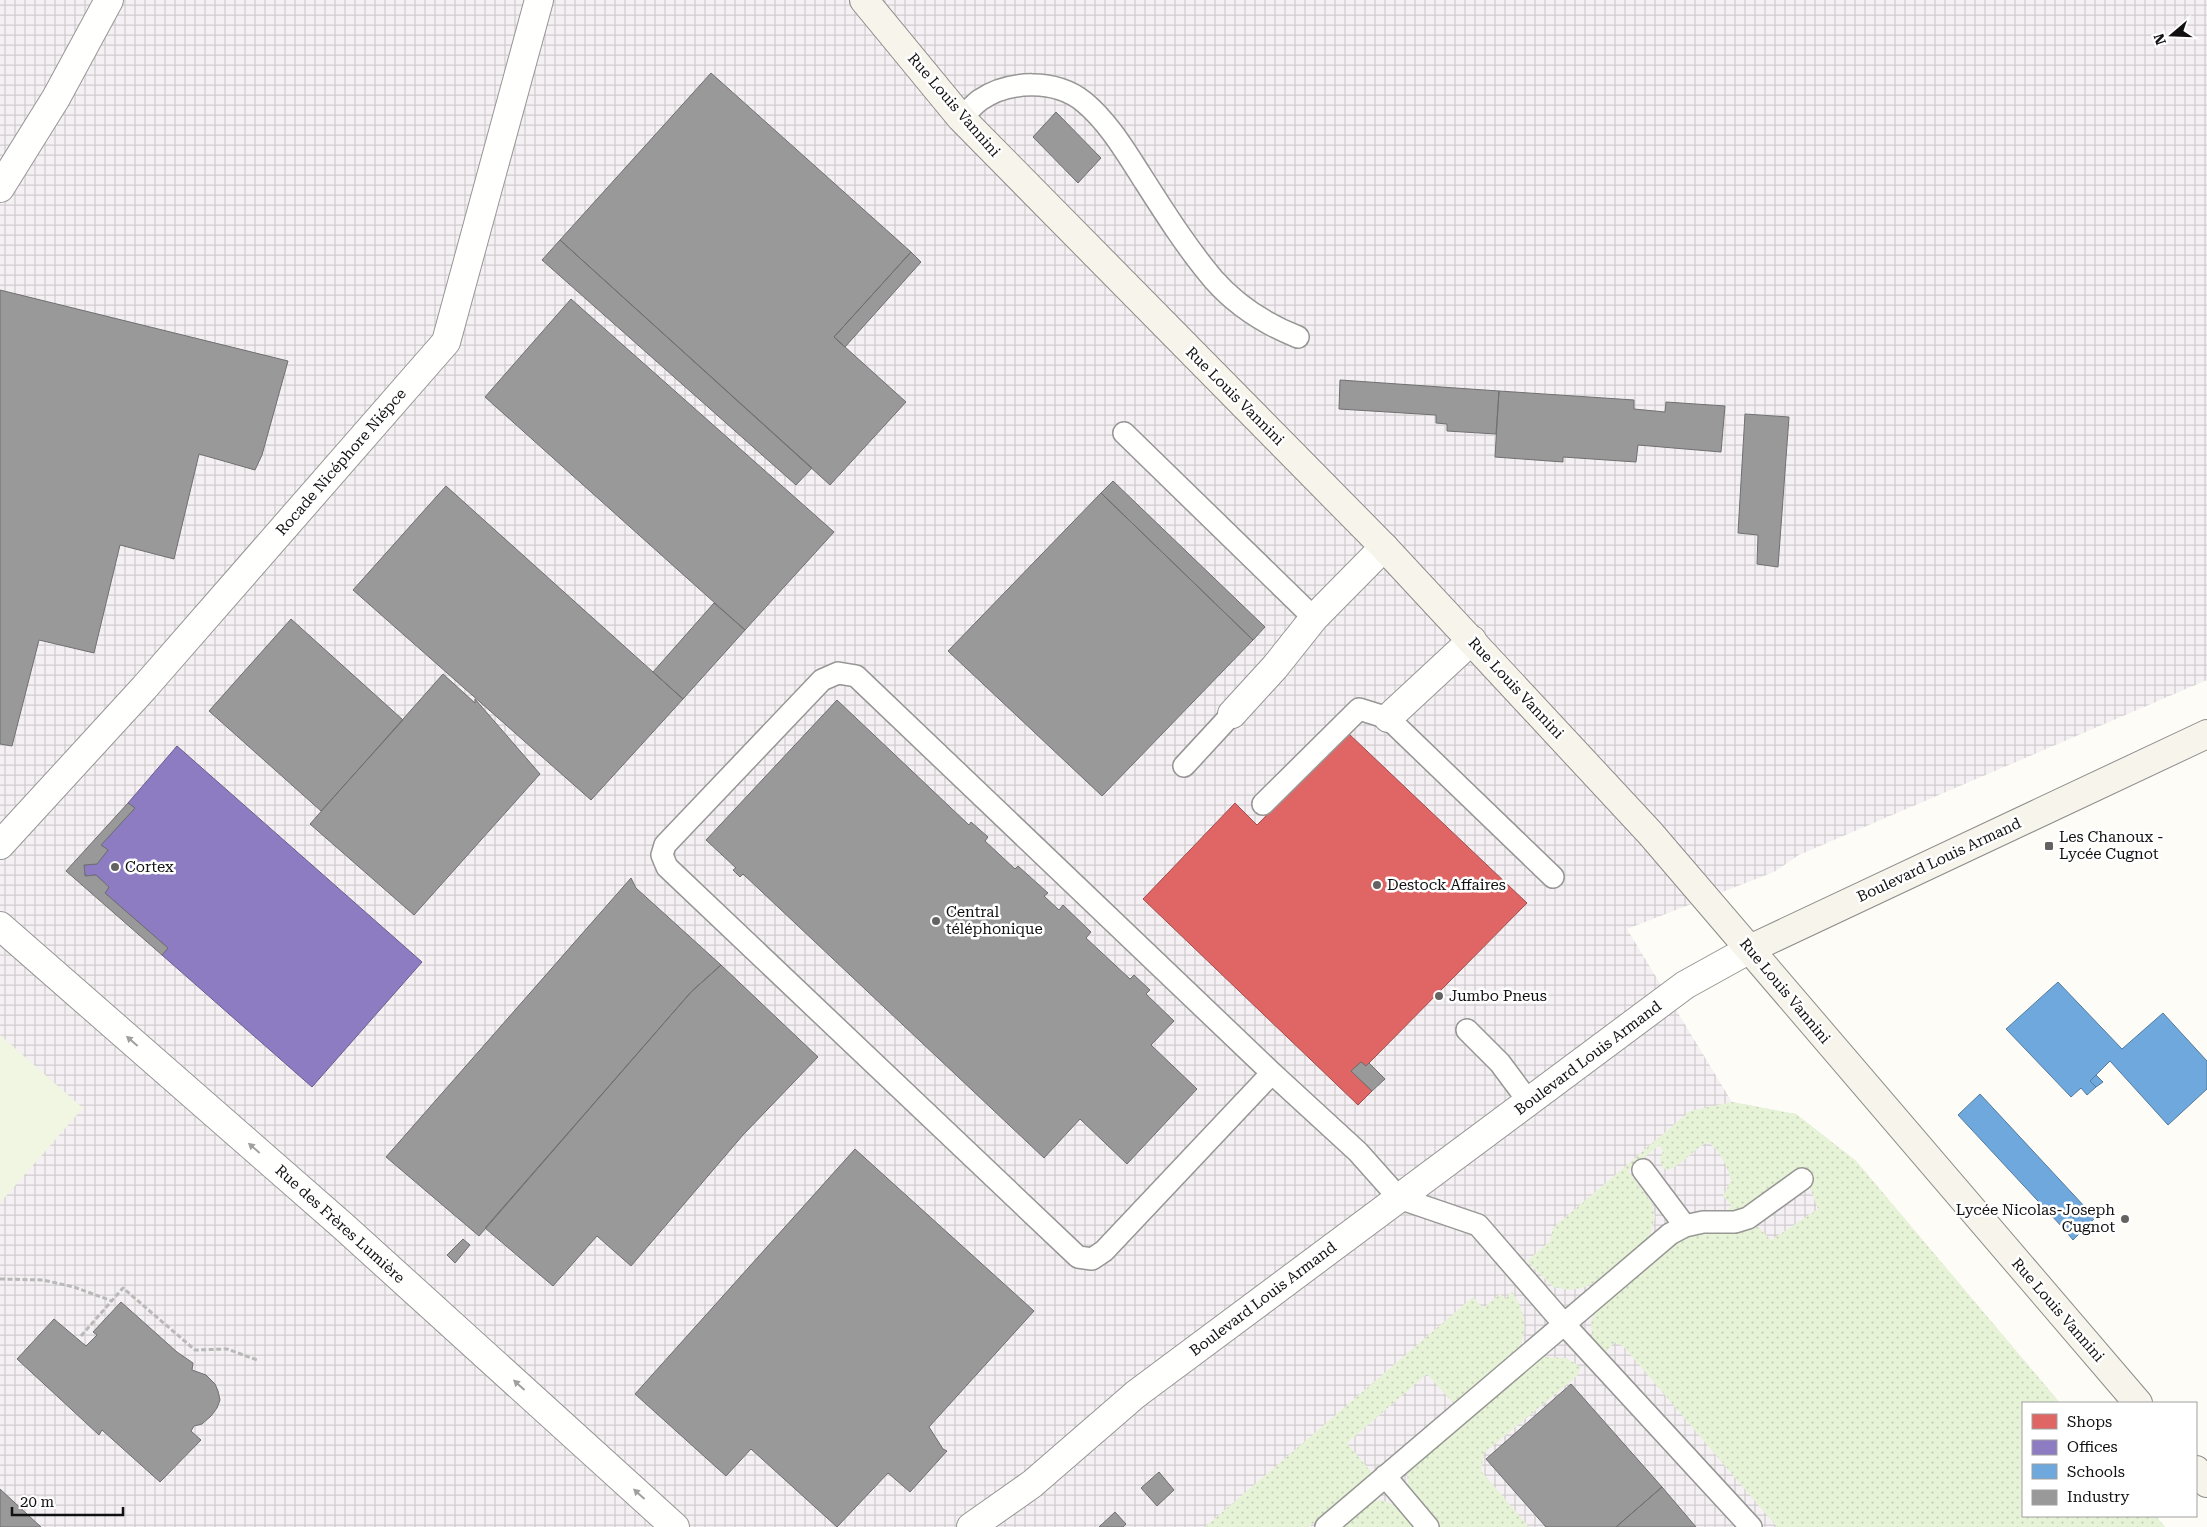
<svg xmlns="http://www.w3.org/2000/svg" width="2207" height="1527" font-family="'Roboto Serif',serif">
<style>
.industrial{fill:url(#industrial-grid)}
.grass{fill:url(#grass-dots)}
.pitch{fill:#f0f6e1}
.shops{fill:#e06666;stroke:#a24c4c}
.offices{fill:#8e7cc3;stroke:#685c8e}
.schools{fill:#6fa8dc;stroke:#537b9f}
.industry{fill:#999;stroke:#707070}
.lines{fill:none;stroke-linecap:round;stroke-linejoin:round}
.lane-casing{stroke:#979795;stroke-width:24}
.street-casing{stroke:#979795;stroke-width:30}
.secondary-casing{stroke:#8e8d8b;stroke-width:30}
.path{stroke:#b9b9b8;stroke-width:3;stroke-dasharray:5 2.5;stroke-linecap:butt}
.lane{stroke:#fffffe;stroke-width:21}
.street{stroke:#fffffe;stroke-width:28}
.secondary{stroke:#f6f4eb;stroke-width:28}
.oneway{fill:#a0a09f}
.poi-dot{fill:#646362;stroke:#fff;stroke-width:2}
.labels{text-anchor:middle;dominant-baseline:central;stroke-width:5;stroke-linejoin:round;paint-order:stroke}
.street-label{font-size:15px;fill:#111;stroke:#fff}
.poi-label{font-size:15px;fill:#111;stroke:#fff;text-anchor:start}
</style>
<defs>
<pattern id="industrial-grid" width="8" height="8" patternUnits="userSpaceOnUse" patternTransform="scale(1.25)"><rect width="8" height="8" fill="#f5f0f3"/><path d="M0 4h8M4 0v8" fill="none" stroke="#d1cdcf"/></pattern>
<pattern id="grass-dots" width="8" height="8" patternUnits="userSpaceOnUse" patternTransform="scale(1.25)"><rect width="8" height="8" fill="#e7f3d7"/><path d="M2 2h.1M6 6h.1" fill="none" stroke="#c5cfb8" stroke-width="1.8" stroke-linecap="round"/></pattern>
</defs>
<rect width="100%" height="100%" fill="#fdfcf7"/>
<path class="industrial" d="M0,0H2207V680L1799,855L1774,872L1627,929L1732,1102L1796,1114L1856,1161L2060,1403H2023V1516H2156L2165,1527H0Z"/>
<path class="grass" d="M1732,1102L1796,1114L1856,1161L2060,1403H2023V1516H2156L2165,1527H1777L1624,1347L1615,1342L1605,1353L1592,1336L1591,1322L1598,1303L1682,1234L1756,1225L1771,1240L1818,1209L1810,1188L1796,1171L1750,1208L1727,1213L1731,1205L1723,1196L1731,1181C1727,1166 1721,1151 1708,1142C1693,1149 1684,1164 1668,1170L1663,1168L1660,1160L1663,1151L1659,1145L1628,1171L1652,1203L1655,1217L1650,1236L1594,1283L1582,1288L1570,1290L1553,1287L1527,1261L1550,1241L1553,1228L1690,1111Z
M1512,1292C1524,1310 1529,1328 1519,1348L1454,1404L1427,1374L1347,1443L1372,1473L1309,1527H1205L1473,1297L1483,1308L1500,1294L1505,1299Z
M1541,1357L1566,1358L1581,1367L1577,1376L1484,1453L1481,1471L1529,1527H1438C1418,1504 1402,1493 1409,1461Z
M1381,1500C1398,1505 1407,1514 1419,1527H1333L1367,1502Z"/>
<path class="pitch" d="M0,1035L83,1108L0,1203Z"/>
<path class="shops" d="M1348,733L1527,903L1369,1063L1366,1066L1361,1062L1351,1071L1372,1091L1358,1105L1143,899L1235,803L1257,825Z"/>
<path class="offices" d="M177,746L422,962L312,1087L162,955L168,948L105,893L109,887L96,875L85,876L84,865L97,864L108,850L101,845L135,808L128,803Z"/>
<path class="schools" d="M2058,982L2122,1049L2163,1013L2207,1061V1089L2168,1125L2110,1061L2090,1081L2096,1087L2087,1095L2081,1088L2071,1097L2006,1029Z
M2096,1075L2103,1082L2096,1087L2090,1081Z
M1980,1094L2085,1207L2063,1228L1958,1115Z
M2085,1207L2095,1218L2073,1240L2063,1228Z"/>
<path class="industry" d="M711,73L911,252L834,337L906,402L830,485L560,240Z
M1056,112L1101,158L1078,183L1033,137Z
M560,240L812,468L796,485L542,260Z
M911,252L921,262L845,347L834,337Z
M0,290L288,361L262,455L255,470L199,454L174,559L120,545L94,653L39,640L12,746L0,744Z
M571,299L834,532L745,630L485,397Z
M1340,380L1499,391L1496,434L1447,431V424L1436,423V415L1339,409Z
M1499,391L1634,400V409L1665,412L1666,402L1725,406L1721,452L1638,445L1636,462L1563,457V462L1495,457Z
M1745,414L1789,417L1778,567L1757,564L1758,535L1738,533Z
M1113,481L1265,627L1253,640L1101,493Z
M446,486L683,699L591,800L353,590Z
M1101,493L1253,640L1102,796L948,651Z
M714,603L745,630L683,699L653,672Z
M291,619L403,720L321,811L209,711Z
M443,674L475,703V699L540,774L414,915L310,824Z
M837,700L969,825L971,822L988,837L985,841L1015,869L1018,866L1048,893L1044,896L1059,910L1063,905L1091,932L1086,938L1130,979L1134,975L1150,990L1146,994L1174,1021L1151,1045L1197,1089L1127,1164L1080,1119L1044,1158L743,874L740,877L733,870L736,868L706,840Z
M128,803L135,808L101,845L108,850L97,864L84,865L85,876L96,875L109,887L105,893L168,948L162,955L66,871Z
M631,878L636,888L721,965L691,992L479,1236L386,1157Z
M721,965L818,1057L743,1135L631,1266L597,1236L553,1286L485,1228L691,992Z
M1361,1062L1366,1066L1369,1063L1385,1079L1372,1091L1351,1071Z
M855,1149L1034,1311L929,1427L943,1449L947,1451L910,1492L888,1473L837,1527L751,1449L726,1476L635,1394Z
M463,1239L470,1245L455,1263L447,1255Z
M121,1302L177,1352L193,1363L192,1370L206,1375L215,1384L218,1391L220,1400L217,1408L211,1416L202,1424L194,1426L191,1431L201,1440L160,1482L102,1430L99,1435L17,1359L54,1319L86,1346L97,1335L93,1332Z
M1571,1384L1662,1487L1616,1527H1546L1486,1459Z
M1159,1472L1174,1490L1157,1506L1141,1488Z
M1662,1487L1696,1527H1616Z
M0,1489L41,1527H0Z
M1115,1512L1126,1524L1123,1527H1099Z"/>
<g class="lines">
<defs>
<path id="lane" d="M961,118C967,113 973,105 980,100C1009,80 1056,79 1084,102C1107,121 1124,149 1140,174C1163,210 1186,247 1214,280C1238,307 1265,324 1298,337
M1124,433L1314,618
M838,673L856,676L1272,1073L1104,1251L1092,1259L1078,1257L667,867L662,855L665,845L822,680Z
M1184,766L1232,714
M1263,804L1359,709L1388,718L1553,877
M1467,1030L1500,1063L1529,1102
M1272,1073L1358,1152L1399,1198L1478,1225L1564,1324L1751,1527
M1643,1170L1685,1226
M1385,1476L1428,1527
M1326,1527L1670,1234L1685,1226L1703,1222H1735L1748,1218L1802,1179"/>
<path id="street" d="M0,188L56,98L109,0
M1232,714L1275,667L1314,618L1384,547
M1388,718L1472,640
M0,845L144,688L446,342L539,0
M0,926L343,1226L675,1527
M971,1527L1032,1484L1136,1394L1685,985L1750,949"/>
<path id="secondary" d="M864,0L961,118L1384,547L1650,833L2138,1403
M1750,949L2207,734
M2196,1470L2207,1483"/>
</defs>
<use href="#lane" class="lane-casing"/>
<use href="#street" class="street-casing"/>
<use href="#secondary" class="secondary-casing"/>
<path class="path" d="M0,1279L43,1280L74,1287L112,1301
M81,1336L123,1288L195,1350L227,1349L257,1360"/>
<use href="#lane" class="lane"/>
<use href="#street" class="street"/>
<use href="#secondary" class="secondary"/>
</g>
<defs><path id="oneway-solid" d="M-6-.8H1V-3.2L6.5 0L1 3.2V.8H-6Z" transform="scale(1.25)"/></defs>
<g class="oneway">
<use href="#oneway-solid" transform="translate(132 1041) rotate(-139)"/>
<use href="#oneway-solid" transform="translate(254 1148) rotate(-139)"/>
<use href="#oneway-solid" transform="translate(519 1385) rotate(-138)"/>
<use href="#oneway-solid" transform="translate(639 1494) rotate(-138)"/>
</g>
<g class="poi-dot">
<rect x="2044" y="841" width="10" height="10" rx="2.5"/>
<circle cx="115" cy="867" r="5"/>
<circle cx="1377" cy="885" r="5"/>
<circle cx="936" cy="921" r="5"/>
<circle cx="1439" cy="996" r="5"/>
<circle cx="2125" cy="1219" r="5"/>
</g>
<g class="labels">
<g class="street-label">
<text transform="translate(954 105) rotate(49)">Rue Louis Vannini</text>
<text transform="translate(1235 396) rotate(45)">Rue Louis Vannini</text>
<text transform="translate(341 462) rotate(-49)">Rocade Nicéphore Niépce</text>
<text transform="translate(1516 688) rotate(47)">Rue Louis Vannini</text>
<text transform="translate(1939 860) rotate(-25)">Boulevard Louis Armand</text>
<text transform="translate(1785 991) rotate(50)">Rue Louis Vannini</text>
<text transform="translate(1588 1058) rotate(-37)">Boulevard Louis Armand</text>
<text transform="translate(340 1224) rotate(42)">Rue des Frères Lumière</text>
<text transform="translate(1263 1299) rotate(-37)">Boulevard Louis Armand</text>
<text transform="translate(2058 1310) rotate(49)">Rue Louis Vannini</text>
</g>
<g class="poi-label">
<text x="2059" y="837">Les Chanoux -<tspan x="2059" dy="17">Lycée Cugnot</tspan></text>
<text x="125" y="867">Cortex</text>
<text x="1387" y="885">Destock Affaires</text>
<text x="946" y="912">Central<tspan x="946" dy="17">téléphonique</tspan></text>
<text x="1449" y="996">Jumbo Pneus</text>
<text x="2115" y="1210" text-anchor="end">Lycée Nicolas-Joseph<tspan x="2115" dy="17">Cugnot</tspan></text>
</g>
</g>
<rect x="2022" y="1402" width="175" height="115" fill="#ffffff" stroke="#a0a0a0"/>
<rect x="2032" y="1414" width="25" height="15" fill="#e06666" stroke="#a0a0a0"/>
<text x="2067" y="1427" font-size="15" fill="#111111">Shops</text>
<rect x="2032" y="1440" width="25" height="15" fill="#8e7cc3" stroke="#a0a0a0"/>
<text x="2067" y="1452" font-size="15" fill="#111111">Offices</text>
<rect x="2032" y="1464" width="25" height="15" fill="#6fa8dc" stroke="#a0a0a0"/>
<text x="2067" y="1477" font-size="15" fill="#111111">Schools</text>
<rect x="2032" y="1490" width="25" height="15" fill="#999999" stroke="#a0a0a0"/>
<text x="2067" y="1502" font-size="15" fill="#111111">Industry</text>
<g transform="translate(2172 35) rotate(251)" stroke="#ffffff" stroke-width="4" paint-order="stroke">
<path d="M0-4L9 19L0 12L-9 19Z" fill="#111111"/>
<text y="-8" font-size="14" font-weight="bold" text-anchor="middle" fill="#111111">N</text>
</g>
<path d="M12 1507v8h111v-8" fill="none" stroke="#111111" stroke-width="2.5"/>
<text x="20" y="1507" font-size="15" fill="#111111" stroke="#ffffff" stroke-width="4" paint-order="stroke">20 m</text>
</svg>
